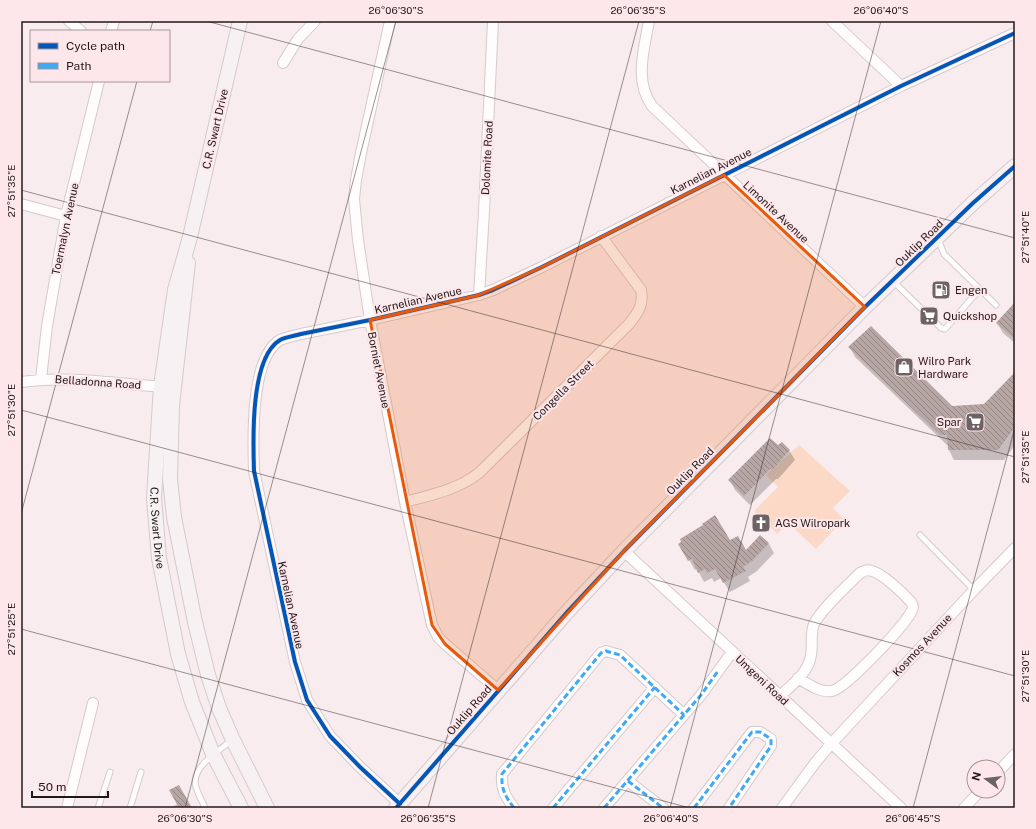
<svg xmlns="http://www.w3.org/2000/svg" width="1036" height="829" font-family="'Public Sans',sans-serif">
<style>
.green{fill:#fcd9c6}
.shadow{fill:#0003}
.building{fill:url(#building-back-hatch)}
.lines{fill:none;stroke-linecap:round;stroke-linejoin:round}
.lane-casing{stroke:#d5cacc;stroke-width:7}
.street-casing{stroke:#d5cacc;stroke-width:12}
.secondary-casing{stroke:#d5cacc;stroke-width:16}
.lane{stroke:#fefcfc;stroke-width:5}
.street{stroke:#fefcfc;stroke-width:10}
.secondary{stroke:#f7f1f4;stroke-width:14}
.quiet{stroke:#3fa9f5;stroke-width:3;stroke-dasharray:6 3;stroke-linecap:butt}
.cycleway-casing{stroke:#fee7eb;stroke-width:6}
.cycleway{stroke:#0057b8;stroke-width:4}
.marked{fill:#e8590c;fill-opacity:0.2;stroke:#e8590c;stroke-width:3;stroke-linejoin:round}
.ticks{fill:none;stroke:#211819;stroke-width:1;stroke-opacity:0.45}
.labels{text-anchor:middle;dominant-baseline:central;stroke-width:4;stroke-linejoin:round;paint-order:stroke}
.street-label{font-size:11px;fill:#211819;stroke:#fee7eb}
.poi-label{font-size:11px;fill:#211819;stroke:#fee7eb;text-anchor:start}
.neatline{fill:none;stroke:#211819;stroke-width:1.5}
.ticks-label{font-size:10px;text-anchor:middle;fill:#211819}
</style>
<defs>
<pattern id="building-back-hatch" width="6" height="6" patternUnits="userSpaceOnUse"><rect width="6" height="6" fill="#b8a6a5"/><path d="M-1 5l2 2M0 0l6 6M5-1l2 2" fill="none" stroke="#958686"/></pattern>
</defs>
<rect width="100%" height="100%" fill="#f9ecee"/>
<path class="green" d="M799,445L850,491L833,508L844,519L816,549L788,523L777,534L754,511L778,487L766,475Z"/>
<path class="shadow" d="M1015,304V343L1003,333L997,323Z
M850,347L952,407L985,405L1015,374V445L1004,460H954L949,450V445H947L855,357Z
M778,447L789,450L795,460L778,479H776L750,505L735,490L730,480Z
M760,536L769,544L774,553L757,571L748,577L750,581L730,592L721,578L714,582L712,578L704,582L697,569L695,570L680,544L730,542L746,551Z
M178,804L191,808H169Z"/>
<path class="building" d="M1015,302V339L996,323Z
M871,326L952,406L984,404L1015,372V414L1012,417L1015,420V427L998,450H948L947,435H940L848,347Z
M770,438L778,445L782,442L790,450L772,470L770,469L744,496L728,480Z
M715,515L730,540L738,536L746,550L760,535L769,543L752,561L743,567L746,571L723,583L715,569L707,573L705,569L698,573L692,559L688,561L678,544L681,542L680,539L703,525L702,524Z
M179,785L192,808H179L169,790Z"/>
<g class="lines">
<defs>
<path id="lane" d="M938,239L944,254L996,305
M893,281L941,328L945,329L980,289
M920,535L974,590
M98,808L110,772
M130,808L141,772
M205,808C202,800 195,790 195,781C196,764 220,750 232,740"/>
<path id="street" d="M69,21L81,31
M390,21L361,153L356,180L354,199L358,240L370,320L405,502L432,625L438,637L445,644L498,690
M649,21C644,49 634,81 652,106L865,307
M832,21L901,86
M111,31L114,21
M283,63L298,39L315,21
M21,204L66,216
M479,295L484,211L493,21
M41,379L47,326L66,216L99,81
M21,382C69,375 118,384 166,387
M405,502C431,495 457,490 479,473L629,324C638,313 644,304 641,290L601,236
M624,551L901,808
M780,696C792,685 809,672 811,655C813,645 810,633 814,624C821,609 848,585 860,573C864,571 867,569 872,571C883,574 903,593 911,602C913,605 914,607 912,610C907,624 845,689 832,691C820,693 808,684 798,678
M998,772L1015,754
M628,781L663,808
M400,804L360,767L330,736L307,700L295,662L254,471C253,440 250,358 280,340C286,337 294,336 301,334L370,320L479,295L493,290L542,267L901,86L1015,33
M67,808L93,703
M514,808C505,796 501,789 502,774L601,653L606,651L620,655L684,715
M553,808L655,687
M604,808L701,695L732,652
M694,808L752,732H760L771,739V746L729,808
M782,808L815,763L831,744L974,590L1015,548
M964,808L980,791"/>
<g id="secondary">
<path id="s1" d="M240,21L190,237L175,290L161,386L154,498L159,558L178,654L192,702L213,754L241,808"/>
<path d="M188,263L172,405L170,479L174,517L195,622L208,675L219,708L233,740L267,808"/>
<path d="M396,808L568,611L624,551L865,307L973,203L1015,166"/>
</g>
</defs>
<use href="#lane" class="lane-casing"/>
<use href="#street" class="street-casing"/>
<use href="#secondary" class="secondary-casing"/>
<use href="#lane" class="lane"/>
<use href="#street" class="street"/>
<use href="#secondary" class="secondary"/>
<path class="quiet" d="M628,781L663,808
M514,808C505,796 501,789 502,774L601,653L606,651L620,655L684,715
M553,808L655,687
M604,808L701,695L718,671
M694,808L752,732H760L771,739V746L729,808"/>
<defs>
<path id="cycleway" d="M400,804L360,767L330,736L307,700L295,662L254,471C253,440 250,358 280,340C286,337 294,336 301,334L370,320L479,295L493,290L542,267L901,86L1015,33
M396,808L568,611L624,551L865,307L973,203L1015,166"/>
</defs>
<use href="#cycleway" class="cycleway-casing"/>
<use href="#cycleway" class="cycleway"/>
</g>
<path class="marked" d="M724,175L865,307L624,551L498,690L445,644L432,625L370,320L479,295L542,267Z"/>
<path class="ticks" d="M206,21L1015,238M150,31L153,21M21,190L1015,457M21,410L1015,676M21,514L137,81M21,629L690,808M185,808L396,21M428,808L639,21M670,808L881,21M913,808L1015,427"/>
<defs>
<symbol id="fuel-square" viewBox="-11 -11 22 22"><rect x="-9" y="-9" width="18" height="18" rx="4" fill="#6d6264" stroke="#fee7eb"/><path d="M-5.5-6h7V0h2V4h1.3V-2.5L3-4.5l.8-.8L6-3V5H2.5V1h-1V6h-7ZM-4.2-4.7v3.2H.2V-4.7Z" fill="#fff"/></symbol>
<symbol id="supermarket-square" viewBox="-11 -11 22 22"><rect x="-9" y="-9" width="18" height="18" rx="4" fill="#6d6264" stroke="#fee7eb"/><path d="M-6-5.5h2.5l.6 2H6L4.5 2H-2.5L-4.4-4H-6ZM-1.5 3.2a1.3 1.3 0 1 0 .1 0ZM3 3.2a1.3 1.3 0 1 0 .1 0Z" fill="#fff"/></symbol>
<symbol id="shop-square" viewBox="-11 -11 22 22"><rect x="-9" y="-9" width="18" height="18" rx="4" fill="#6d6264" stroke="#fee7eb"/><path d="M-5-2.5h2.3a2.7 3.5 0 0 1 5.4 0H5L5.5 6h-11ZM-1.5-2.5h3a1.5 2.3 0 0 0-3 0Z" fill="#fff"/></symbol>
<symbol id="church-square" viewBox="-11 -11 22 22"><rect x="-9" y="-9" width="18" height="18" rx="4" fill="#6d6264" stroke="#fee7eb"/><path d="M-1.2-6h2.4v3.5h3.3v2.4h-3.3V6h-2.4V-.1h-3.3v-2.4h3.3Z" fill="#fff"/></symbol>
</defs>
<g fill-rule="evenodd">
<use href="#fuel-square" x="930" y="279" width="22" height="22"/>
<use href="#supermarket-square" x="918" y="305" width="22" height="22"/>
<use href="#shop-square" x="893" y="356" width="22" height="22"/>
<use href="#supermarket-square" x="964" y="411" width="22" height="22"/>
<use href="#church-square" x="750" y="512" width="22" height="22"/>
</g>
<g class="labels">
<g class="street-label">
<text transform="translate(215 129) rotate(-77)">C.R. Swart Drive</text>
<text transform="translate(487 158) rotate(-87)">Dolomite Road</text>
<text transform="translate(711 171) rotate(-27)">Karnelian Avenue</text>
<text transform="translate(776 212) rotate(43)">Limonite Avenue</text>
<text transform="translate(65 229) rotate(-78)">Toermalyn Avenue</text>
<text transform="translate(919 243) rotate(-44)">Ouklip Road</text>
<text transform="translate(418 300) rotate(-13)">Karnelian Avenue</text>
<text transform="translate(379 370) rotate(79)">Borniet Avenue</text>
<text transform="translate(98 382) rotate(4)">Belladonna Road</text>
<text transform="translate(563 390) rotate(-45)">Congella Street</text>
<text transform="translate(690 471) rotate(-45)">Ouklip Road</text>
<text stroke="none"><textPath href="#s1" startOffset="516">C.R. Swart Drive</textPath></text>
<text transform="translate(291 605) rotate(78)">Karnelian Avenue</text>
<text transform="translate(922 645) rotate(-47)">Kosmos Avenue</text>
<text transform="translate(762 680) rotate(43)">Umgeni Road</text>
<text transform="translate(469 710) rotate(-49)">Ouklip Road</text>
</g>
<g class="poi-label">
<text x="955" y="290">Engen</text>
<text x="943" y="316">Quickshop</text>
<text x="918" y="361">Wilro Park<tspan x="918" dy="13">Hardware</tspan></text>
<text x="961" y="422" text-anchor="end">Spar</text>
<text x="775" y="523">AGS Wilropark</text>
</g>
</g>
<rect width="1036" height="829" fill="none" stroke="#fee7eb" stroke-width="44"/>
<rect x="30" y="30" width="140" height="52" fill="#fee7eb" stroke="#a69497"/>
<rect x="38" y="43" width="20" height="6" fill="#0057b8" stroke="#a69497"/>
<text x="66" y="50" font-size="12" fill="#211819">Cycle path</text>
<rect x="38" y="63" width="20" height="6" fill="#3fa9f5" stroke="#a69497"/>
<text x="66" y="70" font-size="12" fill="#211819">Path</text>
<g transform="translate(986 779) rotate(285)"><circle r="19" fill="#fee7eb" stroke="#a69497"/>
<path d="M0-3L7 15L0 10L-7 15Z" fill="#6d6264"/>
<text y="-6" font-size="11" font-weight="bold" text-anchor="middle" fill="#211819">N</text>
</g>
<path d="M32 791v6h76v-6" fill="none" stroke="#211819" stroke-width="2"/>
<text x="38" y="791" font-size="12" fill="#211819" stroke="#fee7eb" stroke-width="3" paint-order="stroke">50 m</text>
<rect x="22" y="22" width="992" height="785" class="neatline"/>
<g class="ticks-label">
<text x="396" y="14">26°06'30"S</text>
<text x="638" y="14">26°06'35"S</text>
<text x="881" y="14">26°06'40"S</text>
<text transform="translate(11 191) rotate(-90)" y="4">27°51'35"E</text>
<text transform="translate(1025 237) rotate(-90)" y="4">27°51'40"E</text>
<text transform="translate(11 410) rotate(-90)" y="4">27°51'30"E</text>
<text transform="translate(1025 457) rotate(-90)" y="4">27°51'35"E</text>
<text transform="translate(11 629) rotate(-90)" y="4">27°51'25"E</text>
<text transform="translate(1025 676) rotate(-90)" y="4">27°51'30"E</text>
<text x="185" y="822">26°06'30"S</text>
<text x="428" y="822">26°06'35"S</text>
<text x="671" y="822">26°06'40"S</text>
<text x="913" y="822">26°06'45"S</text>
</g>
</svg>
